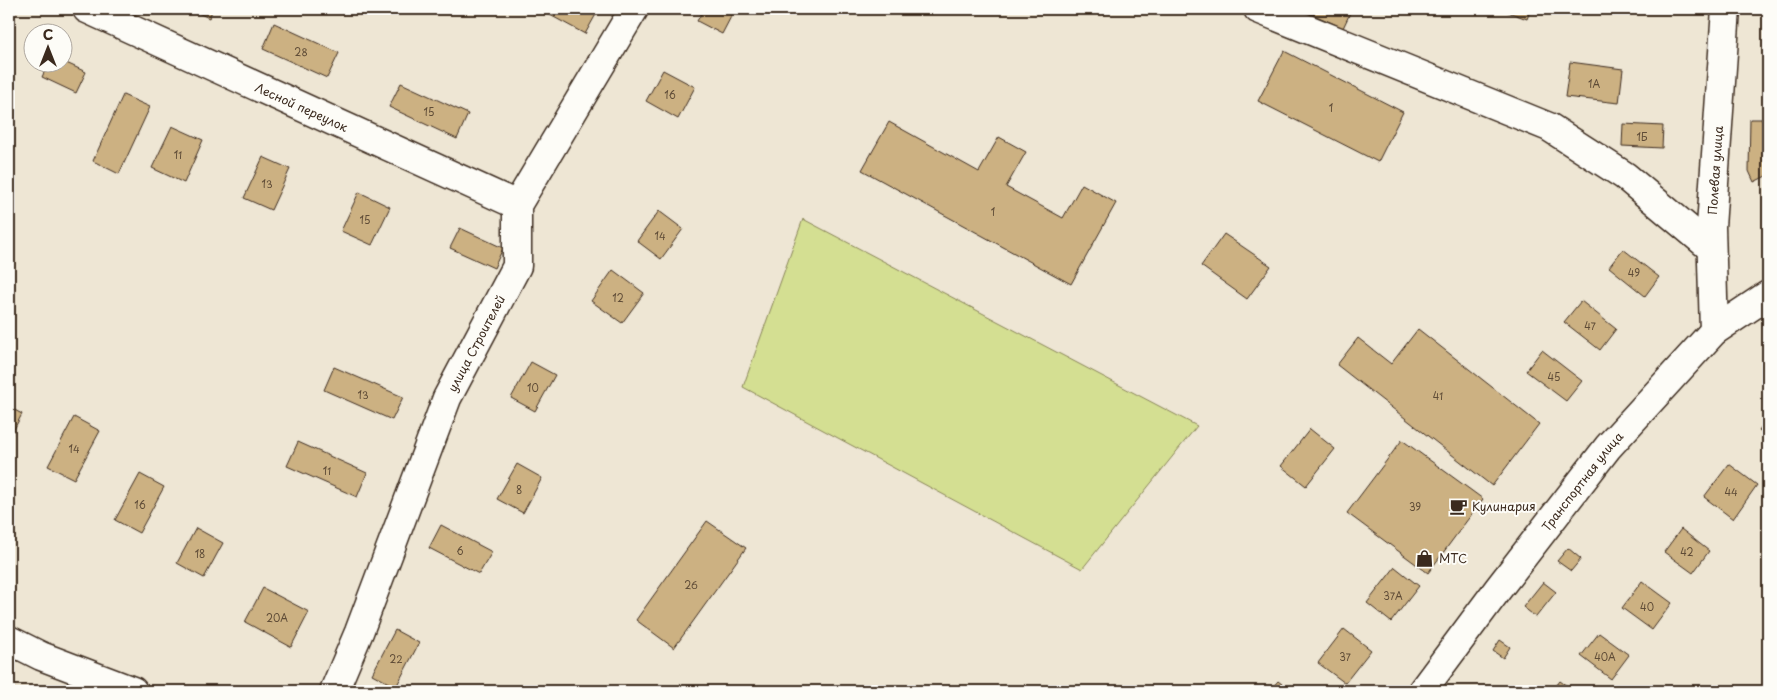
<svg xmlns="http://www.w3.org/2000/svg" width="1777" height="700" font-family="'Playpen Sans',sans-serif">
<style>
.green{fill:#d4df92;stroke:#888458}
.building{fill:#ccb182;stroke:#3b2a1e}
.lines{fill:none;stroke-linecap:round;stroke-linejoin:round}
.street-casing{stroke:#3b2a1e;stroke-width:31}
.primary-casing{stroke:#3b2a1e;stroke-width:31}
.street{stroke:#fdfcf7;stroke-width:28}
.primary{stroke:#fdfcf7;stroke-width:28}
.labels{text-anchor:middle;dominant-baseline:central;stroke-width:4;stroke-linejoin:round;paint-order:stroke}
.number-label{font-size:10px;fill:#5f4c37}
.street-label{font-size:12px;fill:#3b2a1e;stroke:#fdfcf7}
.poi-label{font-size:12px;fill:#3b2a1e;stroke:#fdfcf7;text-anchor:start}
</style>
<rect width="100%" height="100%" fill="#eee6d4"/>
<filter id="ink" filterUnits="userSpaceOnUse"><feTurbulence type="fractalNoise" baseFrequency=".02" numOctaves="2"/><feDisplacementMap in="SourceGraphic" scale="10" xChannelSelector="R" yChannelSelector="G"/><feConvolveMatrix kernelMatrix="1 2 1 2 8 2 1 2 1" color-interpolation-filters="sRGB"/></filter>
<g filter="url(#ink)">
<path class="green" d="M803,219L1197,426L1082,569L743,387Z"/>
<path class="building" d="M189,9H213L209,18Z
M553,9H599L585,34L550,15Z
M704,9H735L722,34L697,21Z
M1301,9H1352L1343,28Z
M1500,9H1531L1527,19Z
M274,23L339,53L327,78L263,49Z
M1284,51L1403,112L1378,162L1258,101Z
M62,61L86,72L76,93L42,77L49,62Z
M1570,62L1623,69L1619,103L1565,97Z
M663,70L695,87L678,119L646,101Z
M1766,72H1768V91H1765Z
M401,83L468,114L457,139L389,107Z
M123,95L150,107L119,174L93,161Z
M1750,119H1768V175L1754,182L1749,171Z
M889,122L979,172L999,137L1026,152L1006,187L1063,218L1082,184L1116,203L1071,284L862,170Z
M1623,124L1663,126L1662,148L1622,146Z
M172,126L203,140L184,183L152,168Z
M263,157L290,169L271,210L244,198Z
M359,192L390,207L372,245L341,231Z
M659,211L683,229L661,259L637,241Z
M460,228L503,248L494,268L450,248Z
M1224,234L1271,266L1247,299L1201,266Z
M1623,249L1659,277L1645,296L1609,267Z
M613,270L644,293L622,323L591,301Z
M1581,301L1616,329L1600,350L1564,322Z
M1418,329L1539,424L1492,486L1337,365L1358,338L1391,364Z
M1542,350L1582,381L1566,401L1526,371Z
M531,362L555,375L535,411L511,398Z
M334,367L403,397L392,420L324,390Z
M9,407L22,414L9,439Z
M74,417L100,431L74,479L48,466Z
M1768,419V438L1759,431Z
M1310,429L1335,449L1306,486L1281,466Z
M1402,440L1483,499L1428,573L1347,513Z
M298,442L367,473L357,497L287,466Z
M517,464L542,478L523,513L497,499Z
M1729,464L1757,485L1733,519L1704,497Z
M140,474L164,487L139,533L115,520Z
M707,521L746,548L674,648L636,620Z
M441,525L492,552L479,574L429,548Z
M196,528L223,543L204,578L177,563Z
M1681,529L1709,551L1693,573L1664,552Z
M1568,548L1581,559L1571,571L1557,561Z
M1395,567L1419,586L1391,622L1367,603Z
M1642,581L1672,603L1652,630L1622,608Z
M1543,582L1556,592L1536,617L1523,607Z
M263,588L309,612L291,647L245,622Z
M1344,629L1371,650L1345,683L1318,663Z
M395,630L419,643L396,687L372,674Z
M1599,633L1629,655L1611,679L1581,656Z
M1500,640L1510,647L1503,658L1493,651Z
M1278,681L1291,691H1269Z
M1560,681L1574,691H1552Z"/>
<g class="lines">
<defs>
<g id="street">
<path id="s1" d="M87,9L517,205"/>
<path d="M1258,9L1549,127L1625,176L1711,248"/>
<path id="s2" d="M1714,331L1711,227L1726,9"/>
<path d="M9,640L41,656L133,691"/>
<path id="s3" d="M334,691L359,632L447,398L517,266V205L634,9"/>
</g>
<g id="primary">
<path id="s4" d="M1422,691L1498,589L1608,447L1714,331L1768,295"/>
</g>
</defs>
<use href="#street" class="street-casing"/>
<use href="#primary" class="primary-casing"/>
<use href="#street" class="street"/>
<use href="#primary" class="primary"/>
</g>
</g>
<defs>
<symbol id="cafe-bare" viewBox="-9 -9 18 18"><path d="M-5.5-4.5H6V0H3Q3 3.5 0 3.5H-2.5Q-5.5 3.5-5.5 0ZM3-3.2v2h1.7v-2ZM-6 4.5H4V6H-6Z" fill="#3b2a1e" stroke="#fdfcf7" stroke-width="2.5" paint-order="stroke"/></symbol>
<symbol id="shop-bare" viewBox="-9 -9 18 18"><path d="M-5-2.5h2.3a2.7 3.5 0 0 1 5.4 0H5L5.5 6h-11ZM-1.5-2.5h3a1.5 2.3 0 0 0-3 0Z" fill="#3b2a1e" stroke="#fdfcf7" stroke-width="2.5" paint-order="stroke"/></symbol>
</defs>
<g fill-rule="evenodd">
<use href="#cafe-bare" x="1446" y="494" width="25" height="25"/>
<use href="#shop-bare" x="1412" y="546" width="25" height="25"/>
</g>
<g class="labels">
<g class="number-label">
<text x="301" y="51">28</text>
<text x="1594" y="83">1А</text>
<text x="670" y="94">16</text>
<text x="1331" y="107">1</text>
<text x="429" y="111">15</text>
<text x="1642" y="136">1Б</text>
<text x="178" y="154">11</text>
<text x="267" y="183">13</text>
<text x="993" y="211">1</text>
<text x="365" y="219">15</text>
<text x="660" y="235">14</text>
<text x="1634" y="272">49</text>
<text x="618" y="297">12</text>
<text x="1590" y="325">47</text>
<text x="1554" y="376">45</text>
<text x="533" y="387">10</text>
<text x="363" y="394">13</text>
<text x="1438" y="395">41</text>
<text x="74" y="448">14</text>
<text x="327" y="470">11</text>
<text x="519" y="489">8</text>
<text x="1731" y="491">44</text>
<text x="140" y="504">16</text>
<text x="1415" y="506">39</text>
<text x="460" y="550">6</text>
<text x="1687" y="551">42</text>
<text x="200" y="553">18</text>
<text x="691" y="584">26</text>
<text x="1393" y="595">37А</text>
<text x="1647" y="606">40</text>
<text x="277" y="617">20А</text>
<text x="1345" y="656">37</text>
<text x="1605" y="656">40А</text>
<text x="396" y="658">22</text>
</g>
<g class="street-label">
<text stroke="none"><textPath href="#s1" startOffset="236">Лесной переулок</textPath></text>
<text stroke="none"><textPath href="#s2" startOffset="161">Полевая улица</textPath></text>
<text stroke="none"><textPath href="#s3" startOffset="376">улица Строителей</textPath></text>
<text stroke="none"><textPath href="#s4" startOffset="264">Транспортная улица</textPath></text>
</g>
<g class="poi-label">
<text x="1472" y="506">Кулинария</text>
<text x="1439" y="558">МТС</text>
</g>
</g>
<rect width="1777" height="700" fill="none" stroke="#fdfcf7" stroke-width="30"/>
<rect x="15" y="15" width="1747" height="670" fill="none" stroke="#3b2a1e" stroke-width="2" filter="url(#ink)"/>
<g transform="translate(48 48)"><circle r="24" fill="#fdfcf7" stroke="#afa8a0"/>
<path d="M0-4L9 19L0 12L-9 19Z" fill="#3b2a1e"/>
<text y="-8" font-size="14" font-weight="bold" text-anchor="middle" fill="#3b2a1e">С</text>
</g>
</svg>
